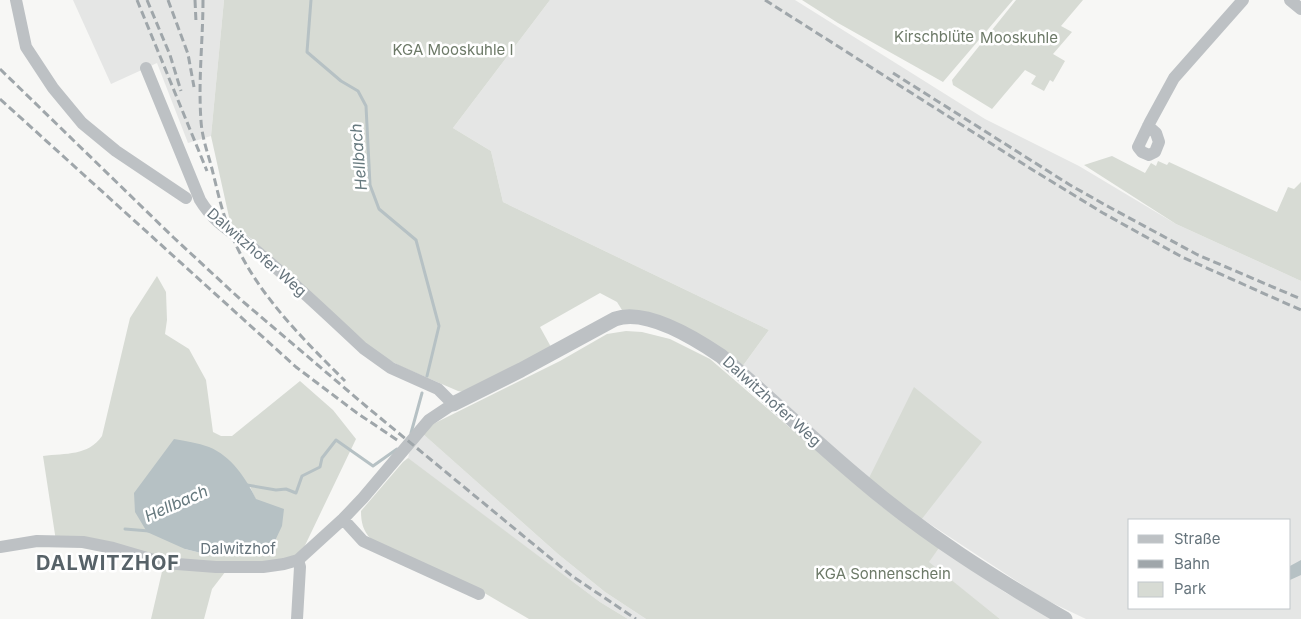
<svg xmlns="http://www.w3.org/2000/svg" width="1301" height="619" font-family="Inter,sans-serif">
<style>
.built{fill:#e5e6e5;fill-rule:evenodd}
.green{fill:#d7dbd4;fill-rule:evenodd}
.water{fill:#b6c1c4}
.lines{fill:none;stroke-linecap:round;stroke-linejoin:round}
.stream{stroke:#b6c1c4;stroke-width:3}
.minor{stroke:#bdc1c4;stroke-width:12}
.tertiary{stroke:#bdc1c4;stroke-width:15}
.rail{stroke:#9fa6aa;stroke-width:3;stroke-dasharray:8 4;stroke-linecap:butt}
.labels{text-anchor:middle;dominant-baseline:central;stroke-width:5;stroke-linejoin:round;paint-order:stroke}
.park-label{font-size:15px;fill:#6d7a68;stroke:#fff}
.street-label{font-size:15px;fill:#66747c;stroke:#fff}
.water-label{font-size:16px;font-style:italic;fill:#66797e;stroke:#fff}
.district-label{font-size:20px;font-weight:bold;letter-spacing:1px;fill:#576268;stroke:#fff}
</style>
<rect width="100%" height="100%" fill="#f7f7f5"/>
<path class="built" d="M73,0H224L211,136L188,143L157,63L111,84Z
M550,0H795L985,119L1079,166L1176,224L1301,281V619H1086L1044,599L889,497L742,367L769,330L503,202L491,151L453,128ZM1130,520H1290V608H1130Z
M423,434L558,554L605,592L646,619H628L600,602L408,459L409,453Z
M939,548L1006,593L1055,619H1000L928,562Z"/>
<path class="green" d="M224,0H550L453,128L491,151L503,202L769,330L742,367L622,310L617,302L600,293L540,327L551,347L468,393L458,391L400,366L373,351L252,239L231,226L211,136Z
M802,0H1013L943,82L838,23Z
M1016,0H1083L1061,26L1072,32L1053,54L1065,61L1053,82L1050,80L1044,91L1031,84L1036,76L1025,70L992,109L953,85L952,80Z
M1112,156L1145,173L1151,163L1156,166L1158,161L1167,165L1169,162L1277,212L1288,187L1294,189L1301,182V281L1176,224L1084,165Z
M157,276L166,292L167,320L165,334L189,349L206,380L213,432L221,436H232L300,381L333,410L356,439L298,560L229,567L212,589L204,619H151L164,563L56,541L43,456C66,453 88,456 102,436L130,318ZM249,484L274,543L209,555L185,549Z
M626,331L642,332L670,339L710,359L881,506L939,548L929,562L1000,619H646L605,592L558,554L423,434L433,424L560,361L607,334Z
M914,387L982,442L921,520L868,480Z
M408,458L600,602L628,619H529L481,591L371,539C363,531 361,522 361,511L403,462Z"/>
<path class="water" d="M174,439C185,441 198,443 209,447C231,456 246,478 256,499L284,509L282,526L274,543L209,555L185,549L147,532L135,512L134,493Z
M1301,560V575L1290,580V566Z"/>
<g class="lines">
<path class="stream" d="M311,0L307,52L341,81L358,91L366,106L370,185L379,209L416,240L439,326L427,376
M411,433L422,393
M247,485L276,490L286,489L296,493L302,476L320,467L322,458L336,440L373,466L397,449
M125,529L149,531"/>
<path class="minor" d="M16,0L26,47L53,88L82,123L116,151L186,198
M1290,0L1301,9
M1148,126L1156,133L1159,142L1155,152L1149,155L1142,152L1138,147L1150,122L1174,78L1243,0
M343,519L363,541L479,594
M0,547L37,541L83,542L113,548L164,563L216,567H263L284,564L298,560L343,519L363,498L429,420L453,404L438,389L391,368L363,348C329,316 295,284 260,254C238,234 217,228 200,200L146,68
M297,619L300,567L298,560"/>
<path class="tertiary" d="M453,404L521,370L615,319C646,308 696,339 721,356C769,397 813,440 861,480C924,534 994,578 1065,619"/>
<path class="rail" d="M137,0L207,171
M147,0L170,55L181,91
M168,0L188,54L194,87
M195,0L196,22
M203,0C203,41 198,79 201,121C202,139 209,156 213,173C218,193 222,212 230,231C253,290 301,337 345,381
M765,0L1028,167L1103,213L1182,257L1301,310
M0,69L173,237L240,299L367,407L572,576L636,619
M893,73L1070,185L1109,207L1198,255L1301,299
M0,99L296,367L357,413L400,442"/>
</g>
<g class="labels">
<g class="park-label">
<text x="934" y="36">Kirschblüte</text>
<text x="1019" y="37">Mooskuhle</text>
<text x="453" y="49">KGA Mooskuhle I</text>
<text x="883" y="573">KGA Sonnenschein</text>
</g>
<g class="street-label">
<text transform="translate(257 252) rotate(41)">Dalwitzhofer Weg</text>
<text transform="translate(772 401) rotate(42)">Dalwitzhofer Weg</text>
<text x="238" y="548">Dalwitzhof</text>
</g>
<g class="water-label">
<text transform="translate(358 157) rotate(-95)">Hellbach</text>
<text transform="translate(176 503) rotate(-24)">Hellbach</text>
</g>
<g class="district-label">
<text x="108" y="563">DALWITZHOF</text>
</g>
</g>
<rect x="1128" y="519" width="162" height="90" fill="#ffffff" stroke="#c2c7cb"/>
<rect x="1138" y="535" width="25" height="8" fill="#bdc1c4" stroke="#c2c7cb"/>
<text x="1174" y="544" font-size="15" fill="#66747c">Straße</text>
<rect x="1138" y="560" width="25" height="8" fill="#9fa6aa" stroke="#c2c7cb"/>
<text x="1174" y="569" font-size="15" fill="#66747c">Bahn</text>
<rect x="1138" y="582" width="25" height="15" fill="#d7dbd4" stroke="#c2c7cb"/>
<text x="1174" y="594" font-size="15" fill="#66747c">Park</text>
</svg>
